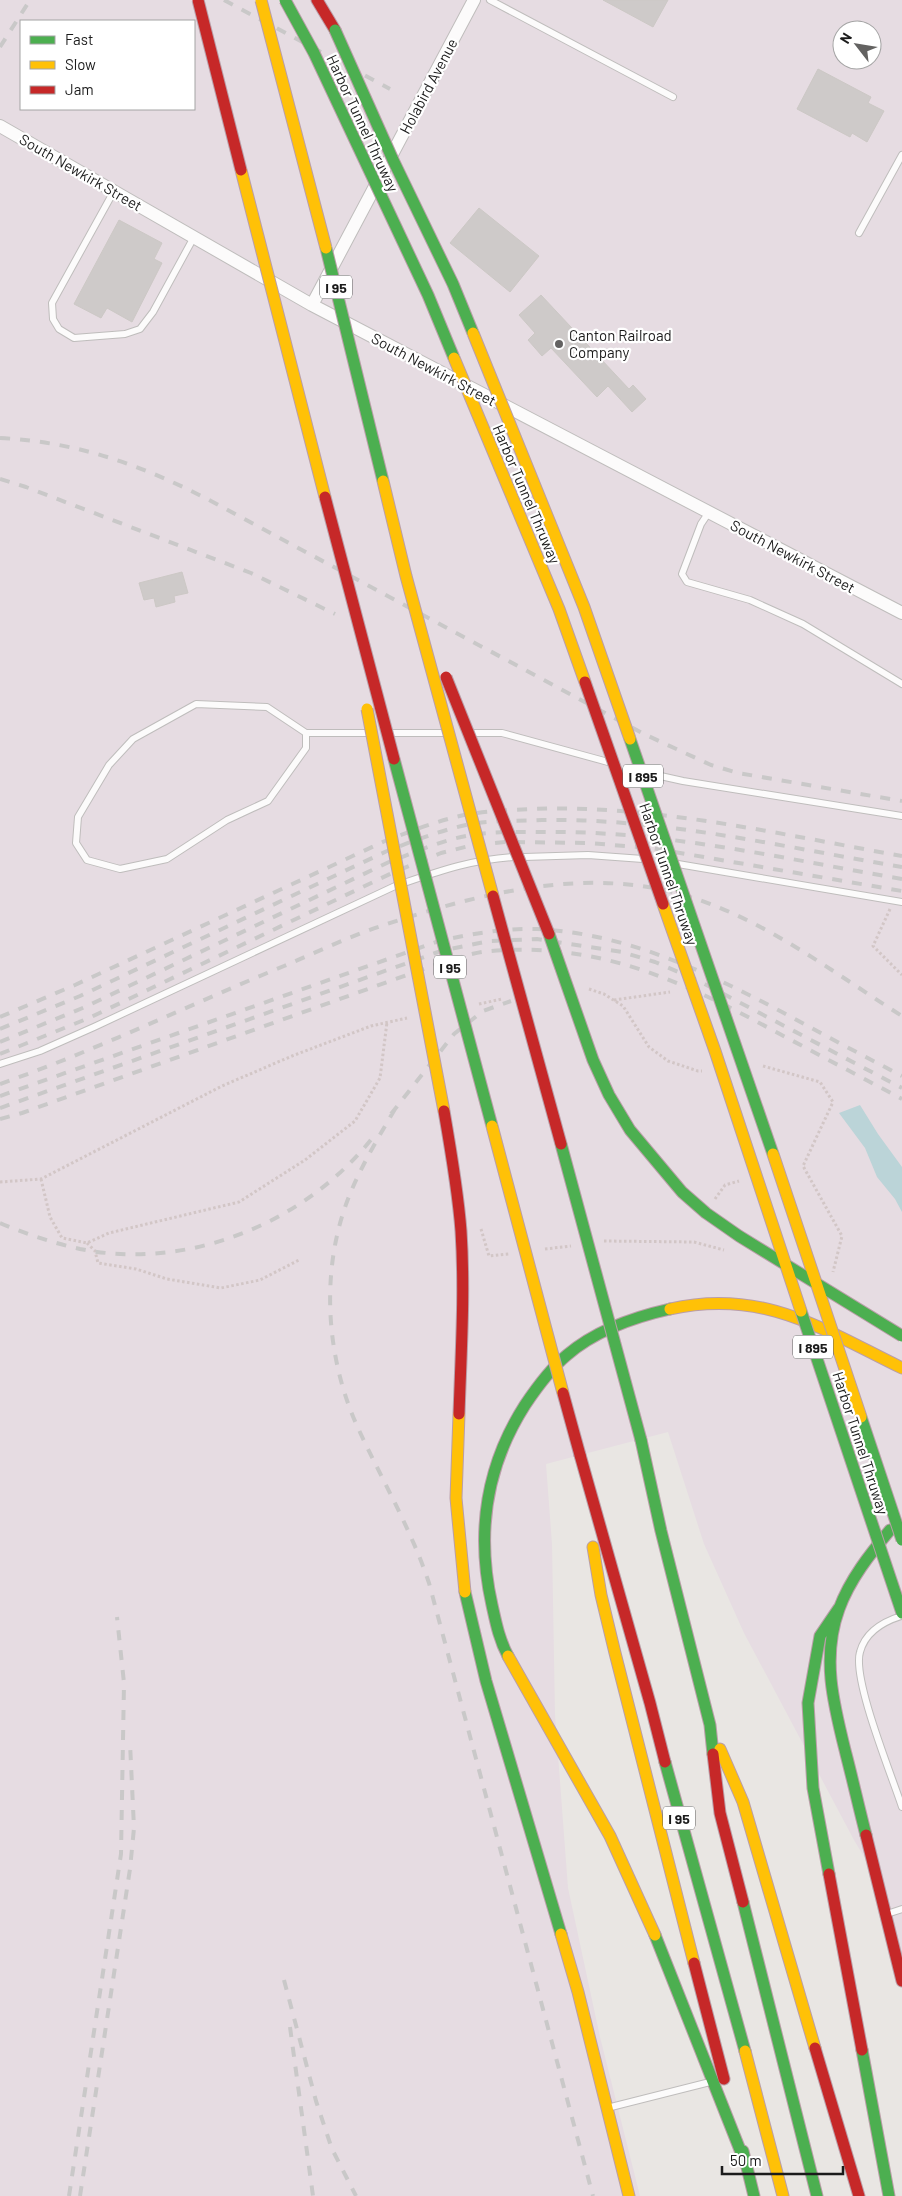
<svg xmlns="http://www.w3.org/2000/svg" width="902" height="2196" font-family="Barlow,sans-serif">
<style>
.industrial{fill:#e6dce2;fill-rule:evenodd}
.water{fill:#bbd4d8}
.building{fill:#cecac9;stroke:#ccc8c5}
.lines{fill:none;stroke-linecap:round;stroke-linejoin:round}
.lane-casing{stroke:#bfbdbc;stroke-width:8}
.street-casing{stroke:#bfbdbc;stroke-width:14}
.fast-casing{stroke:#ba9ea8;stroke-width:13}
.slow-casing{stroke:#ba9ea8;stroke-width:13}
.jam-casing{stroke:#ba9ea8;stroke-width:13}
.path{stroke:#d2c6c6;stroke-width:3;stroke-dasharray:2.5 2.5;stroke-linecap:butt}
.lane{stroke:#fcfbfb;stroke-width:6}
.street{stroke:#fcfbfb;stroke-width:12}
.fast{stroke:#4caf50;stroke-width:11}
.slow{stroke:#ffc107;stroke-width:11}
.jam{stroke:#c62828;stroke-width:11}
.rail{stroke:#c9c8c8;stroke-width:4;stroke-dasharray:10 10;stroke-linecap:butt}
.fast-bridge-casing{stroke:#ba9ea8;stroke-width:13;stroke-linecap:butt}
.slow-bridge-casing{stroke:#ba9ea8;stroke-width:13;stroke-linecap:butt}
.jam-bridge-casing{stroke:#ba9ea8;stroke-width:13;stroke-linecap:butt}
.fast-bridge{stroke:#4caf50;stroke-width:11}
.slow-bridge{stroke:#ffc107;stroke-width:11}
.jam-bridge{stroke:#c62828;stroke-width:11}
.poi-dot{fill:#636261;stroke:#fff;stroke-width:2}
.labels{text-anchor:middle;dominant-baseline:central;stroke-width:4.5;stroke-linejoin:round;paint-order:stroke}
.shield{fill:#fff;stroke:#5f5f5f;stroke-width:1}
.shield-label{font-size:14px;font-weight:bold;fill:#1b1b1b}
.street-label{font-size:15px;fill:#1b1b1b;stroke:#fff}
.poi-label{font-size:15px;fill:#1b1b1b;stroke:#fff;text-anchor:start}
</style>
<rect width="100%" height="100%" fill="#e9e6e3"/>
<path class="industrial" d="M0,0H902V1959L878,1880L854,1840L744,1633L704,1544L668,1432L546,1464L552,1544L555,1715L568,1888L600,2037L640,2196H0ZM21,21H194V109H21ZM842,30H872V60H842Z"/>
<path class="water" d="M860,1105L878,1134L902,1167V1212L895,1199L877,1177L865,1148L839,1113Z"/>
<path class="building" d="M603,0H668L653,27Z
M818,69L871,97L868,103L884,111L867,142L852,133L850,137L797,109Z
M479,208L539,256L510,292L450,243Z
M119,220L162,243L154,259L162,263L132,322L107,308L101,318L74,304Z
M541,295L629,389L633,385L646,399L632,412L608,386L597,397L551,348L542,356L528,340L535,333L519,315Z
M182,572L188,593L174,596L175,602L156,607L154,598L144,600L139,583Z"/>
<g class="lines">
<defs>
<path id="lane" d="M490,0L673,97
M114,191L52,303L53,319L59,329L74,338L125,334L140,329L153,312L194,237
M859,233L902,155
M709,512L701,524L682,574L687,582L750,600L803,624L902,684
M306,733V748L268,801L227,820L167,859L120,869L87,860L76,843L78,817L109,765L133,739L196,704L267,707L306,733H367
M392,733H445
M472,733H502L608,762
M647,773L683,781L902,816
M524,857L588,855L643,859
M678,864L902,902
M0,1064L40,1051L94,1027L395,886C434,873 472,859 514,857
M901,1616C882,1622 865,1633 860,1652C852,1679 892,1776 902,1807
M890,1913L902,1909
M611,2107L710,2082"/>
<path id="street" d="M0,126L312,305L902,613
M312,305L474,0"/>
<path id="fast" d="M641,1440L661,1531L710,1725L713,1754
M465,1592L486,1681L561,1934
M508,1656C499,1639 496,1623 492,1605C476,1534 486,1466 525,1405C537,1387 550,1369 567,1355C595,1331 634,1317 670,1309
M665,1762L745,2051
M866,1835C859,1808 853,1781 846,1754C834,1706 821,1658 839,1609C850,1579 870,1554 890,1530
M829,1874L813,1788L808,1703L820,1636L839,1608
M743,1902L817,2196
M655,1935L746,2165
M862,2050L889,2196
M743,2151L754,2196"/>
<path id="slow" d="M670,1309C763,1288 822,1329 902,1368
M593,1547L601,1595L615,1653L694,1963
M508,1656L610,1836L655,1935
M720,1749L743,1802L815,2048
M561,1934L578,1992L629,2196
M745,2051L783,2196"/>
<path id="jam" d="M317,0L335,30
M580,1455L650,1703L665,1762
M713,1754L720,1813L743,1902
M866,1835L902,1981
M829,1874L862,2050
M694,1963L724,2079
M815,2048L859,2196"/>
</defs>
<use href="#lane" class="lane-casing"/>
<use href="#street" class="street-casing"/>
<use href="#fast" class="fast-casing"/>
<use href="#slow" class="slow-casing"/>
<use href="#jam" class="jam-casing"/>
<path class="path" d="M890,909L873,946L902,975
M589,989L604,994L623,1006L649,1047L668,1061L698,1071H702
M614,1000L670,992
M479,1004L502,999
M763,1066L820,1082L833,1102L803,1166L842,1236L833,1272
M41,1179L50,1217L62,1238L87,1243L109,1233L239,1202L305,1160L355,1121L380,1078L387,1022
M0,1182L41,1179L222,1086L292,1056L371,1026L407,1018
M715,1199L725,1185L739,1181
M481,1229L489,1256L509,1254
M604,1241L694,1242L724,1250
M87,1243L95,1251L98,1263L136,1269L167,1279L221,1288L260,1280L299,1260
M545,1249L571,1246"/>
<use href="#lane" class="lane"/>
<use href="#street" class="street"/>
<use href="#fast" class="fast"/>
<use href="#slow" class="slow"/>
<use href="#jam" class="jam"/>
<path class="rail" d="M224,0L390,89
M0,47L30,0
M0,438C78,442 142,465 211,501L646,735L711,765L738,773L902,801
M0,479L26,487L251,573L335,614
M0,1017L75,985L385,841C411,831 437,821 464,815C486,811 509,810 532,809C652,804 783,835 902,856
M0,1029L80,996L387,851C413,841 439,831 466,825C491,820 517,821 542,820C663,818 783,847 902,867
M0,1042L85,1007L389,862C416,852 444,839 472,835C498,831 523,832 548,832C667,831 785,859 902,879
M0,1054L89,1018L392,873L441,853L473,845L505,842L588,843L651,848L902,891
M0,1084C97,1050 189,1005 284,966C317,952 350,936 384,925C481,893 589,865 690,897C767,921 834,973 902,1016
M0,1096L439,941C471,934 504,928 537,929C628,934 702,970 782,1012C822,1034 862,1055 902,1076
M0,1108L441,951L489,941L537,939L622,952L655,962L697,980L902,1088
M395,1109C378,1138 360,1168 348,1199C320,1272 326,1358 358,1428C382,1480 411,1529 429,1583L593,2196
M391,1114L454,1034L483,1011L511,1001
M0,1119L22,1113L443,962C458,958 475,952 491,951C601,942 684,982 778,1033C819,1055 861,1077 902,1099
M0,1223C26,1234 53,1243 80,1249C189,1271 306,1223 374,1136
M284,1980L316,2101L332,2149L356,2196
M290,2027L313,2196
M69,2196L121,1854L124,1683L117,1617
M80,2196L130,1869L134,1828L130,1743"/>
<defs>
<path id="fast-bridge" d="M285,0L314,53L428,295L454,358
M335,30L393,160L453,284L473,333
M326,248L383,481
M630,739L773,1154
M394,759L492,1126
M549,934L593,1060L609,1095L630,1130L682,1192L706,1213L739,1236L902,1336
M561,1144L641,1440
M801,1311L902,1613
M861,1417L902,1540"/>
<path id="slow-bridge" d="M261,0L326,248
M241,170L325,497
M473,333L584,607L630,739
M454,358L559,609L585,682
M383,481L406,576L493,896
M367,709L444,1111
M663,904L715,1051L801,1311
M492,1126L563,1393
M773,1154L861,1417
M459,1414L456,1498L465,1592"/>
<path id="jam-bridge" d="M198,0L241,170
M325,497L394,759
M446,677L549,934
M585,682L663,904
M493,896L561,1144
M444,1111C451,1151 458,1191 461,1231C465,1292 461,1353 459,1414
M563,1393L580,1455"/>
</defs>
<use href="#fast-bridge" class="fast-bridge-casing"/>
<use href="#slow-bridge" class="slow-bridge-casing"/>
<use href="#jam-bridge" class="jam-bridge-casing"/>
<use href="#fast-bridge" class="fast-bridge"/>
<use href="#slow-bridge" class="slow-bridge"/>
<use href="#jam-bridge" class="jam-bridge"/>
</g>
<circle class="poi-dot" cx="559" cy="344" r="5"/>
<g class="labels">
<g class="shield">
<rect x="320" y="275.5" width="32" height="23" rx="4"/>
<rect x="623" y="764.5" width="40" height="23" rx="4"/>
<rect x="434" y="955.5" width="32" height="23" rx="4"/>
<rect x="793" y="1335.5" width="40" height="23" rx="4"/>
<rect x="663" y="1806.5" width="32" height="23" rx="4"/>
</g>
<g class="shield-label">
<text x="336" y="287">I 95</text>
<text x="643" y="776">I 895</text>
<text x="450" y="967">I 95</text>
<text x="813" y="1347">I 895</text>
<text x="679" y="1818">I 95</text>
</g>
<g class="street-label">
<text transform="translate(428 86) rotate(-62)">Holabird Avenue</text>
<text transform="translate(363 123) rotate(65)">Harbor Tunnel Thruway</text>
<text transform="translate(81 172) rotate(30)">South Newkirk Street</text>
<text transform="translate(434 369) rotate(28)">South Newkirk Street</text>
<text transform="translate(527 494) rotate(67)">Harbor Tunnel Thruway</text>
<text transform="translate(793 556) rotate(28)">South Newkirk Street</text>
<text transform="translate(669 874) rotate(71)">Harbor Tunnel Thruway</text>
<text transform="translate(861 1443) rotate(72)">Harbor Tunnel Thruway</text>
</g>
<g class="poi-label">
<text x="569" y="335">Canton Railroad<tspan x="569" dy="17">Company</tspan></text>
</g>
</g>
<rect x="20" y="20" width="175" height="90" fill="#ffffff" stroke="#a4a4a4"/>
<rect x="30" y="36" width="25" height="8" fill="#4caf50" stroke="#a4a4a4"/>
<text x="65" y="45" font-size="15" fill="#1b1b1b">Fast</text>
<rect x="30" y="61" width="25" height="8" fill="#ffc107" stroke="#a4a4a4"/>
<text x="65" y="70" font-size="15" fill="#1b1b1b">Slow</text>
<rect x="30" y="86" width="25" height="8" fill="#c62828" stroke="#a4a4a4"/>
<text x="65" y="95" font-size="15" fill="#1b1b1b">Jam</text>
<g transform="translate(857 45) rotate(301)"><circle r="24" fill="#ffffff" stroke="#a4a4a4"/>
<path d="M0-4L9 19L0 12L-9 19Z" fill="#636261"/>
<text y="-8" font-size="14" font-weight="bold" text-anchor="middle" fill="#1b1b1b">N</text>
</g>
<path d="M722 2166v8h121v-8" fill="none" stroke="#1b1b1b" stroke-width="2.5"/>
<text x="730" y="2166" font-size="15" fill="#1b1b1b" stroke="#ffffff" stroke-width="4" paint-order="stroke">50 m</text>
</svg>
